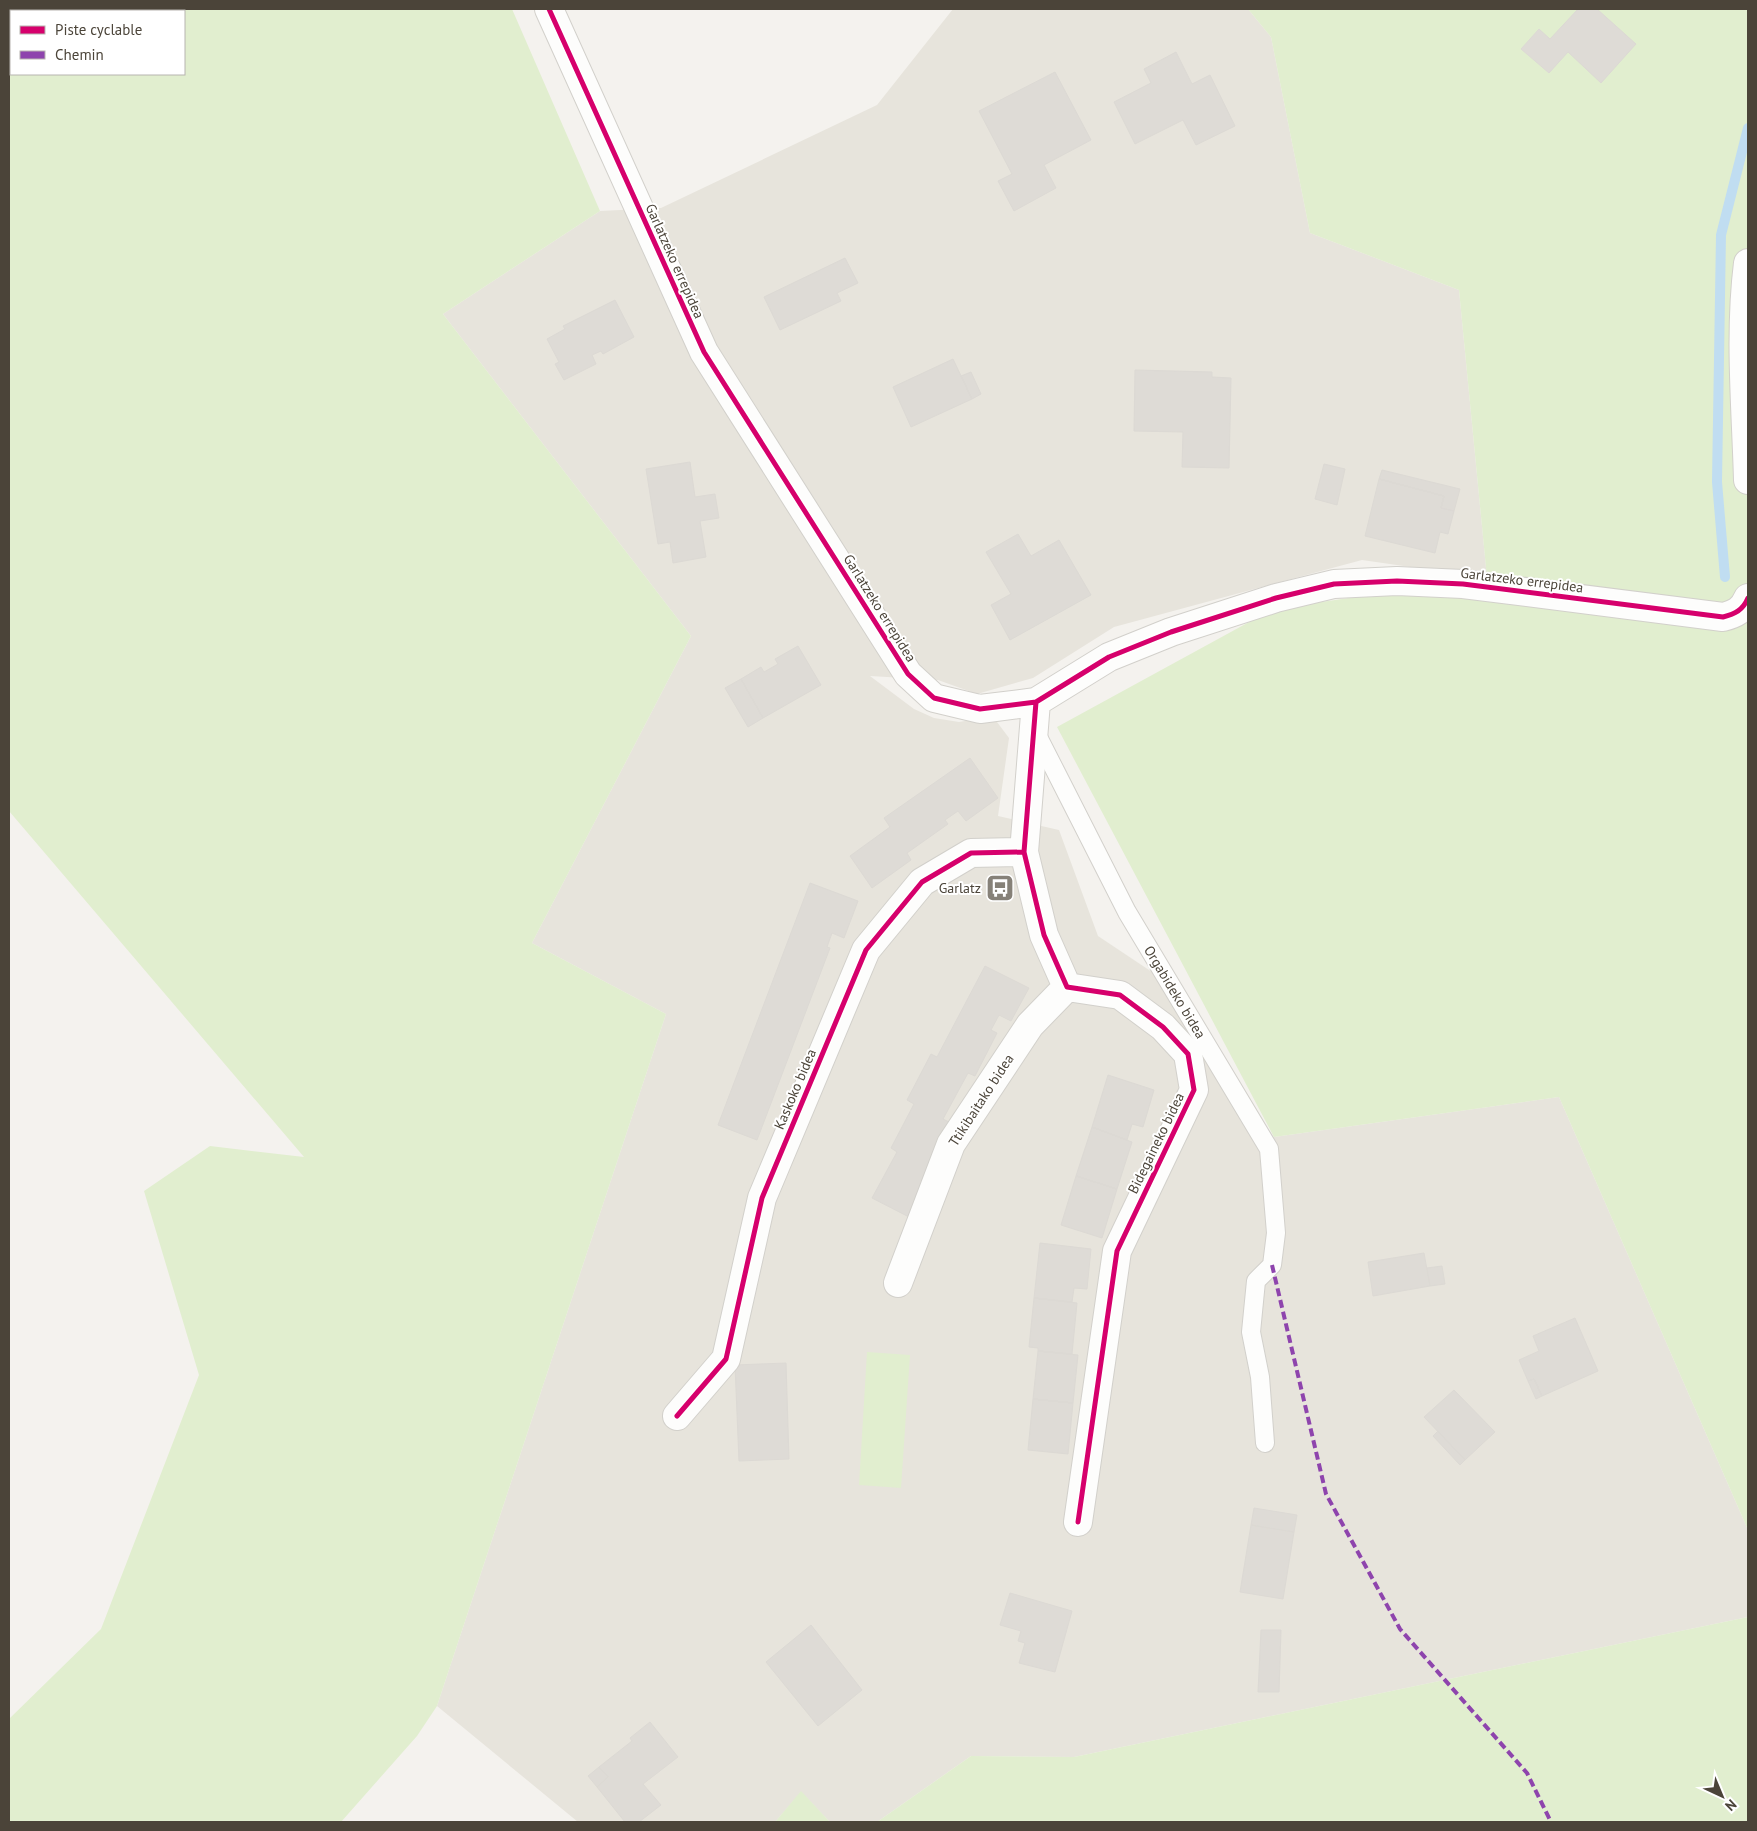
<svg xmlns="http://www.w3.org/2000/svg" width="1757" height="1831" font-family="'PT Sans',sans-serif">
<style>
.residential{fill:#e7e4dc}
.green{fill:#e1eecf;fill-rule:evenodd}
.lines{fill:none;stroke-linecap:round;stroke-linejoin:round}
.stream{stroke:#c0ddf1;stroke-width:10}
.building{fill:#dedbd6;stroke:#dcd9d4}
.lane-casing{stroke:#d2d0cb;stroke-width:20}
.street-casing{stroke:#d2d0cb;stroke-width:30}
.lane{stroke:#fdfdfc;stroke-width:18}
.street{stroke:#fdfdfc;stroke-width:28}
.quiet{stroke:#8e44ad;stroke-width:4;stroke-dasharray:8 4;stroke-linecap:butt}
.cycleway-casing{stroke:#fff;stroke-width:8}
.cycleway{stroke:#d6006c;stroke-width:5}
.labels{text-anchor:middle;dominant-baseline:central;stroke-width:4;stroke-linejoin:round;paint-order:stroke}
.street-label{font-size:14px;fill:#4b4439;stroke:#fff}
.poi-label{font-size:14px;fill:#4b4439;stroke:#fff;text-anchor:end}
</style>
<rect width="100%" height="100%" fill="#f4f2ee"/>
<path class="residential" d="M953,9H1248L1271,37L1310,233L1459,290L1487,578L1362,560L1114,627L1033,678L977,694L938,680L870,676L914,709L934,718L959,722L982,718H994L1009,738L998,816L1059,830L1098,936L1155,974L1274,1137L1559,1097L1748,1530V1617L1074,1757L971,1756L877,1822H830L801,1792L775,1822H578L437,1706L666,1014L532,943L691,636L443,314L600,211L661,208L877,105Z"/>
<path class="green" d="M9,9H512L600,211L443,314L691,636L532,943L666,1014L437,1706L417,1736L341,1822H9V1719L101,1629L199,1375L144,1191L210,1146L304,1157L9,811ZM11,11H184V74H11Z
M1248,9H1748V1530L1559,1097L1274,1137L1057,727L1273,609L1487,578L1459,290L1310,233L1271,37Z
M867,1352L910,1355L901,1488L859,1485Z
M1748,1617V1822H877L971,1756L1074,1757Z
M801,1791L830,1822H775Z"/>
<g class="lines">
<path class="stream" d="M1725,577L1717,482L1721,235L1748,128"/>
</g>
<path class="building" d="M1578,9H1597L1636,44L1601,83L1568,52L1549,73L1521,49L1539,29L1550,39Z
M1176,52L1192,84L1210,75L1235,126L1196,145L1183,120L1135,144L1114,102L1151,83L1144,69Z
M1055,72L1091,140L1044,165L1056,188L1014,211L998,181L1012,174L979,111Z
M845,258L858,283L837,293L841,301L780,330L764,297Z
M615,300L634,337L603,354L601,351L592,355L596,364L564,380L555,364L559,362L547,339L565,329L563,326Z
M953,359L972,399L911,427L893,387Z
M1135,370L1212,372V377L1231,378L1229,468L1182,467L1183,432L1134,431Z
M971,372L981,394L972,399L961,376Z
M690,462L695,497L715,494L719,518L700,521L706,557L673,563L670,542L658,544L646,469Z
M1324,464L1345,469L1337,505L1315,499Z
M1382,470L1460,489L1454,511L1441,508L1444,496L1379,479Z
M1379,479L1444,496L1441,508L1454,511L1448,534L1440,532L1435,553L1365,536Z
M1018,534L1031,556L1059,540L1091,595L1010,640L991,605L1011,594L986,552Z
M798,646L821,685L763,718L741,679L761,667L764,672L778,664L775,659Z
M741,679L763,718L748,727L725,688Z
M970,758L998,798L966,821L958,811L945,820L948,824L907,853L911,860L872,888L850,856L890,827L884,818Z
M810,883L858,901L844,938L832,933L827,947L830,948L757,1140L718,1125Z
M985,966L1029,988L1011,1021L999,1015L991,1030L997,1033L975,1076L968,1073L943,1119L951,1123L911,1218L872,1198L897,1152L891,1148L914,1104L907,1100L931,1054L937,1057Z
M1108,1075L1154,1090L1143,1127L1132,1124L1127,1140L1092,1127Z
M1092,1127L1132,1142L1117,1189L1076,1176Z
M1076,1176L1117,1189L1102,1238L1061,1225Z
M1040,1243L1091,1249L1087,1289L1074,1288L1072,1302L1034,1298Z
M1424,1253L1430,1286L1373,1296L1368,1262Z
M1442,1266L1445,1284L1430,1286L1427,1268Z
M1034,1298L1077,1303L1072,1354L1038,1351V1348L1029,1347Z
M1575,1318L1598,1371L1542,1396L1534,1379L1528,1381L1519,1360L1539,1351L1533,1336Z
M1038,1351L1078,1355L1073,1403L1033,1399Z
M786,1363L789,1459L739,1461L735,1365Z
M1534,1379L1542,1396L1536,1399L1528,1381Z
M1454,1390L1495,1432L1465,1460L1424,1417Z
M1033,1399L1073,1403L1068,1454L1028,1450Z
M1438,1431L1465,1460L1460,1465L1433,1436Z
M1254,1508L1297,1515L1294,1532L1251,1525Z
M1251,1525L1294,1532L1283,1599L1240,1592Z
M1010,1593L1072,1611L1055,1672L1019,1663L1025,1643L1018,1641L1021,1631L1000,1625Z
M811,1625L862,1690L818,1726L766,1662Z
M1261,1630H1281L1279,1692H1258Z
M650,1722L678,1757L643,1784L661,1805L639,1822H625L597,1787L608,1777L599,1767L632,1741L630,1738Z
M599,1767L608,1777L597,1787L588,1776Z"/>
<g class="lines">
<defs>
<path id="lane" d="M1035,731L1127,912L1269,1149L1276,1233L1272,1265L1256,1281L1251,1332L1260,1377L1265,1443"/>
<path id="street" d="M549,9L704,352L908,674L934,698L980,709L1036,702L1109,657L1171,632L1276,598L1334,584L1397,581L1463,584L1723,617C1735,614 1743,610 1748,598
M1748,263C1739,335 1746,408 1748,480
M1036,702L1024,852L1044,935L1067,987L1120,995L1163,1027L1188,1054L1194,1090L1117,1251L1078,1522
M898,1283L951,1144L1030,1025L1067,987
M677,1416L726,1359L762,1198L866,950L922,882L971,853L1024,852"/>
</defs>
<use href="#lane" class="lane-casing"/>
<use href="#street" class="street-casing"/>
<use href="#lane" class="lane"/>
<use href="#street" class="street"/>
<path class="quiet" d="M1272,1265L1326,1494L1400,1629L1527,1773L1551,1822"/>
<defs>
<path id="cycleway" d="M549,9L704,352L908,674L934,698L980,709L1036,702L1109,657L1171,632L1276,598L1334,584L1397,581L1463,584L1723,617C1735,614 1743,610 1748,598
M1036,702L1024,852L1044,935L1067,987L1120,995L1163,1027L1188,1054L1194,1090L1117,1251L1078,1522
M677,1416L726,1359L762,1198L866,950L922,882L971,853L1024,852"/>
</defs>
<use href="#cycleway" class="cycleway-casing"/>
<use href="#cycleway" class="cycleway"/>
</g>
<defs>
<symbol id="bus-square" viewBox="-11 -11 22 22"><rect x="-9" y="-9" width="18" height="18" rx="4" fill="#868178" stroke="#fff"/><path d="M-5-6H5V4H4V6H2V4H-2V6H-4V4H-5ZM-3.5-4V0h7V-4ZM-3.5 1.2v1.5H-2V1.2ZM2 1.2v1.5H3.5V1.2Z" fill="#fff"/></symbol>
</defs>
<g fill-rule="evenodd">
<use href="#bus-square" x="984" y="872" width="32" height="32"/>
</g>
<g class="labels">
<g class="street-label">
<text transform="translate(675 261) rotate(66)">Garlatzeko errepidea</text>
<text transform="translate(1522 580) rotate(7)">Garlatzeko errepidea</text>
<text transform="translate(880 608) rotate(58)">Garlatzeko errepidea</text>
<text transform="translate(1175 992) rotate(59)">Orgabideko bidea</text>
<text transform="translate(795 1089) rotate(-67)">Kaskoko bidea</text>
<text transform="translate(981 1100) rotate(-57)">Ttikibaitako bidea</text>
<text transform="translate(1156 1143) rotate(-64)">Bidegaineko bidea</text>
</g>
<g class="poi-label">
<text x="981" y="888">Garlatz</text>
</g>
</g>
<rect width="1757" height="1831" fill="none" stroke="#4b4439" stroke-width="20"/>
<rect x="10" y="10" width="175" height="65" fill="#ffffff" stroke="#b7b4b0"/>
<rect x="20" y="26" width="25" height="8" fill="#d6006c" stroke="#b7b4b0"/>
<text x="55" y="35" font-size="15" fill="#4b4439">Piste cyclable</text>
<rect x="20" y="51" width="25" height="8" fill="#8e44ad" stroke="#b7b4b0"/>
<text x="55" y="60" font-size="15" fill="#4b4439">Chemin</text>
<g transform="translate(1722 1796) rotate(136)" stroke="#ffffff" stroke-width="4" paint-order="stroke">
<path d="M0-4L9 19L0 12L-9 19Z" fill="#4b4439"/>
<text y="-8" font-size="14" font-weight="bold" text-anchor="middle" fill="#4b4439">N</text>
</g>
</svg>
